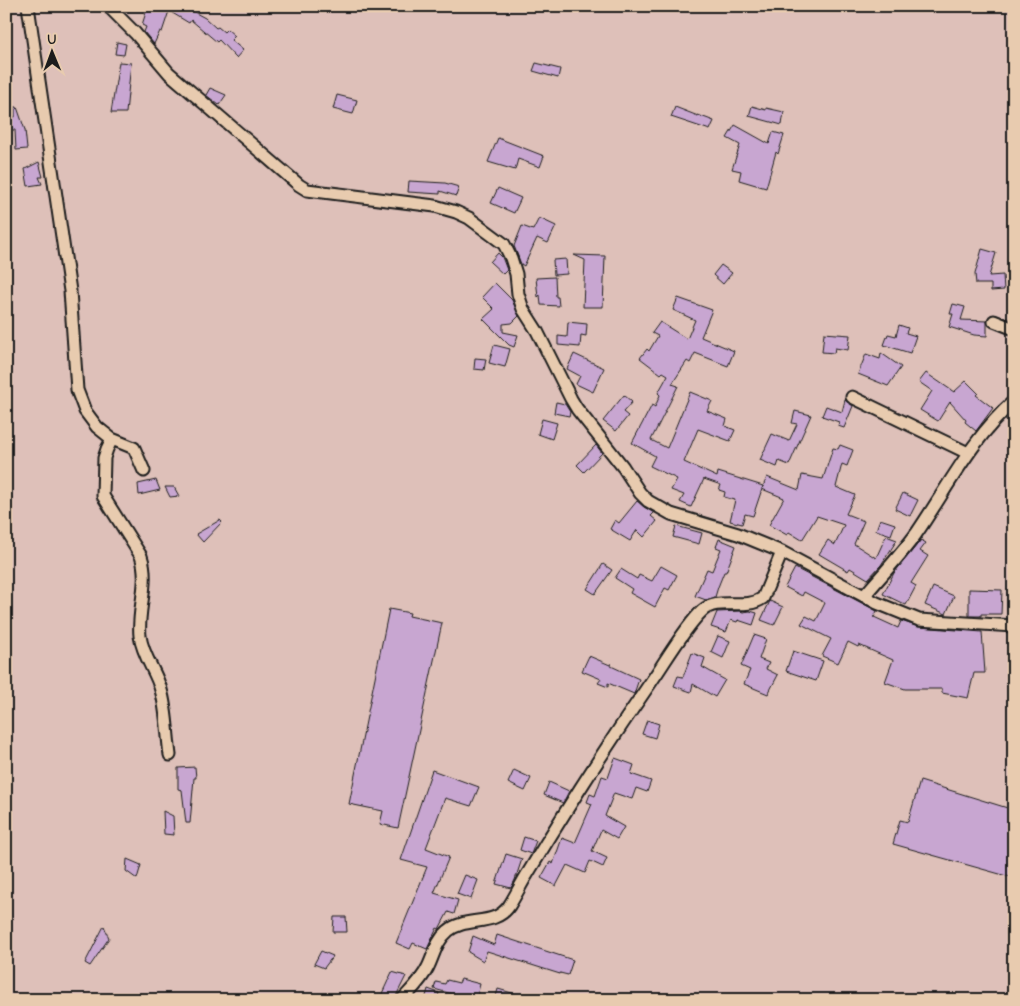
<svg xmlns="http://www.w3.org/2000/svg" width="1020" height="1006" font-family="'Comic Neue',sans-serif">
<style>
.building{fill:#c8a6d1;stroke:#1c1c1c}
.lines{fill:none;stroke-linecap:round;stroke-linejoin:round}
.minor-casing{stroke:#1c1c1c;stroke-width:15}
.minor{stroke:#e8cbaf;stroke-width:11}
</style>
<rect width="100%" height="100%" fill="#dec0b9"/>
<filter id="ink" filterUnits="userSpaceOnUse"><feTurbulence type="fractalNoise" baseFrequency=".02" numOctaves="2"/><feDisplacementMap in="SourceGraphic" scale="10" xChannelSelector="R" yChannelSelector="G"/><feConvolveMatrix kernelMatrix="1 2 1 2 8 2 1 2 1" color-interpolation-filters="sRGB"/></filter>
<g filter="url(#ink)">
<path class="building" d="M148,6H183L205,18L216,28L218,27L224,32L227,29L235,36L231,40L243,50L236,58L219,40L217,42L191,20L189,23L169,11L162,32L160,31L154,44L144,32L146,27L142,25Z
M117,42L126,44L124,55L115,54Z
M119,62L131,63L126,113H111Z
M536,63L560,69L558,78L533,71Z
M210,88L226,95L219,105L206,95Z
M337,95L357,100L353,114L333,109Z
M752,106L766,110V108L784,112L782,125L749,116Z
M15,107H17L25,130L27,149L16,150L15,130H12L10,117H15Z
M675,107L698,116V115L714,121L710,130L671,117Z
M735,125L769,144L773,132L784,135L778,154L776,152L766,188L739,180L741,171L732,169L740,145L727,138Z
M498,138L544,156L540,167L518,159L515,170L488,162Z
M39,162L43,177H39L42,184L28,186L25,169Z
M409,181L445,183L459,187L456,196L440,191V194L408,192Z
M498,188L521,198L514,213L491,203Z
M539,218L556,226L548,243L537,238L524,266L521,264L514,246L522,226L533,230Z
M982,249L996,253L989,276L1003,275L1004,290L991,291V284H976L975,274Z
M498,253L502,257L507,270L503,274L490,262Z
M574,255L605,256L603,307H583L585,260Z
M566,259L567,274L554,275L553,260Z
M721,265L732,273L723,284L713,275Z
M555,277L556,297H558L559,306L541,305L540,295L538,297L536,278Z
M495,283L512,300L519,316L512,323L503,324V332L518,335L514,347L509,345L483,319L494,309L482,297Z
M678,298L712,310L701,337L734,351L728,366L695,353L690,363L687,361L672,384L678,386L651,440L667,448L690,392L712,401L707,411L727,419L725,426L735,430L730,441L698,429L684,462L717,477L718,472L763,486L753,516L745,514L742,524L730,521L735,500L724,497L725,492L719,490L721,485L704,479L691,507L680,502L684,495L671,490L677,479L650,466L655,456L632,443L652,405L655,407L660,395L658,393L668,375L663,372L661,374L640,358L647,349L649,351L658,336L652,333L660,322L687,339L695,320L673,310Z
M953,304L965,307L961,320L987,321V336L974,335L949,327L953,314H950Z
M568,322L587,324L586,336L581,335L580,347L558,345V336L567,337Z
M899,325L908,328L906,333L916,336L910,353L884,345L888,334L896,336Z
M824,333L850,335L848,350L835,348L834,353L822,352Z
M494,345L510,349L505,367L489,363Z
M881,353L901,367L888,386L858,374L866,354L880,359Z
M574,354L604,368L593,392L576,384L580,376L567,369Z
M475,358L486,359L484,370L474,369Z
M926,373L954,392L966,381L978,393L976,395L993,408L976,431L965,422L966,420L950,402L938,421L920,410L932,391L919,382Z
M624,395L632,402L623,412L628,416L616,431L603,421Z
M845,400L853,406L844,428L838,426L839,422L822,416L826,406L842,412Z
M556,402L565,404L570,412L569,416L554,413Z
M795,411L811,415L789,465L779,461L777,467L760,460L772,434L789,441L797,424L792,423Z
M542,419L557,423L552,439L538,434Z
M596,445L602,453L584,472L577,465Z
M840,445L853,450L847,466L842,464L836,487L855,495L846,514L864,521L854,544L876,558L886,536L897,540L881,565L868,579L850,568L848,571L819,554L828,540L835,545L844,525L817,516L802,540L789,532L787,535L769,525L784,498L762,489L767,477L799,490L802,475L823,479L833,448L838,449Z
M156,480L160,490L139,495L138,484Z
M165,487H174L179,496L170,497Z
M903,493L918,500L910,516L895,509Z
M637,501L644,507L654,513L651,516L657,521L644,537L637,530L630,541L610,529L615,520L619,523Z
M880,519L895,524L891,535L876,530Z
M220,520L222,522L203,542L196,534Z
M676,526L702,533L699,544L673,537Z
M719,539L736,546L726,572H724L718,587L715,597L706,600L695,596L707,569L712,571L721,549L716,547Z
M921,540L926,543L920,551L928,556L911,583L916,586L906,605L883,594L894,573Z
M603,564L612,570L595,594L587,589Z
M661,566L677,575L669,590L665,588L655,607L630,593L632,589L615,578L621,569L637,579L639,575L652,581Z
M795,568L877,611L874,617L898,628L901,621L919,627L982,632L985,673H974L968,698L942,693V689H905L885,682L893,660L859,645L858,647L848,642L838,663L822,656L831,639L801,624L806,616L816,621L825,603L804,592L802,596L785,587Z
M933,587L954,596L946,614L925,605Z
M969,589L1002,590L1001,614H981V616H969Z
M770,601L783,607L774,625L761,620Z
M389,609L410,613L409,616L442,623L398,828L380,824L383,811L349,804Z
M740,611L743,612L750,611L757,613L753,625L738,620L737,622L731,620L726,632L711,627L717,612Z
M754,635L766,639L759,659L769,663L766,669L778,675L768,694L744,684L750,670L741,666Z
M718,636L730,641L723,658L711,652Z
M793,651L823,661L816,681L786,671Z
M692,653L705,658L702,667L725,680L715,697L693,684L691,692L674,686L678,676L683,677Z
M589,656L610,665L611,663V666L639,679L634,694L608,683V687L598,683L601,679L582,671Z
M647,720L659,724L655,738L642,734Z
M615,758L634,765L631,774L651,781L647,792L636,788L632,799L614,793L605,816L624,827L617,839L601,830L592,851L607,858L603,867L590,861L585,873L567,865L556,886L541,878L550,862L553,864L562,838L575,843L592,804L587,802L590,794L595,796L602,776L608,778Z
M195,767L196,778H194L190,823H186L182,790L178,789V768Z
M432,770L479,787L471,806L445,798L426,848L449,857L434,893L458,900L454,914L448,912L439,929L437,928L427,949L413,943L410,949L396,943L427,867L401,860Z
M514,770L531,778L525,791L508,783Z
M920,781L1014,810V878L893,844L900,820L908,822Z
M549,782L569,791L563,803L544,795Z
M163,811L173,816L174,835L164,834Z
M524,837L536,841L531,854L520,850Z
M506,854L522,859L515,880L511,888L496,884Z
M127,859L141,865L137,879L126,871Z
M465,875L478,880L471,899L457,894Z
M334,917H346L347,932H333Z
M104,926L109,938L90,966L85,963Z
M497,935L573,960L568,975L560,973V974L487,951L483,961L468,952L473,936L494,945Z
M321,951L333,956L324,968L314,964Z
M392,972L406,976L394,1000H379Z
M461,979L480,984L476,1000H454L456,995L434,989L436,982L445,984L447,980L459,983Z
M428,989L439,993L437,1000H425Z
M498,989L526,997V1000H495Z"/>
<g class="lines">
<defs>
<path id="minor" d="M28,6L70,291L77,390L85,411L97,427L112,439L134,448L144,471
M108,6L135,33L169,73L299,185L307,190L435,206L456,212L469,218L504,244L511,258L516,274L518,294L523,309L537,331L571,399L577,409L623,467L640,493L648,501L671,514L738,534L782,552
M994,321L1014,329
M852,397L968,453
M112,439L107,449L104,458L103,496L141,556C150,582 137,610 140,636C143,657 156,671 161,690C167,710 167,734 170,755
M864,596C881,576 900,556 916,534C947,489 972,438 1014,401
M402,1000C411,990 422,980 428,967C434,955 436,941 448,931C465,916 495,927 509,906C516,895 521,884 528,873C567,808 608,744 651,682C665,662 685,627 702,611C718,596 745,611 763,598L782,552L877,603L919,620L1014,626"/>
</defs>
<use href="#minor" class="minor-casing"/>
<use href="#minor" class="minor"/>
</g>
</g>
<rect width="1020" height="1006" fill="none" stroke="#e8cbaf" stroke-width="25"/>
<rect x="12" y="12" width="995" height="981" fill="none" stroke="#1c1c1c" stroke-width="2" filter="url(#ink)"/>
<g transform="translate(52 52) rotate(359)" stroke="#e8cbaf" stroke-width="4" paint-order="stroke">
<path d="M0-4L9 19L0 12L-9 19Z" fill="#1c1c1c"/>
<text y="-8" font-size="14" font-weight="bold" text-anchor="middle" fill="#1c1c1c">U</text>
</g>
</svg>
